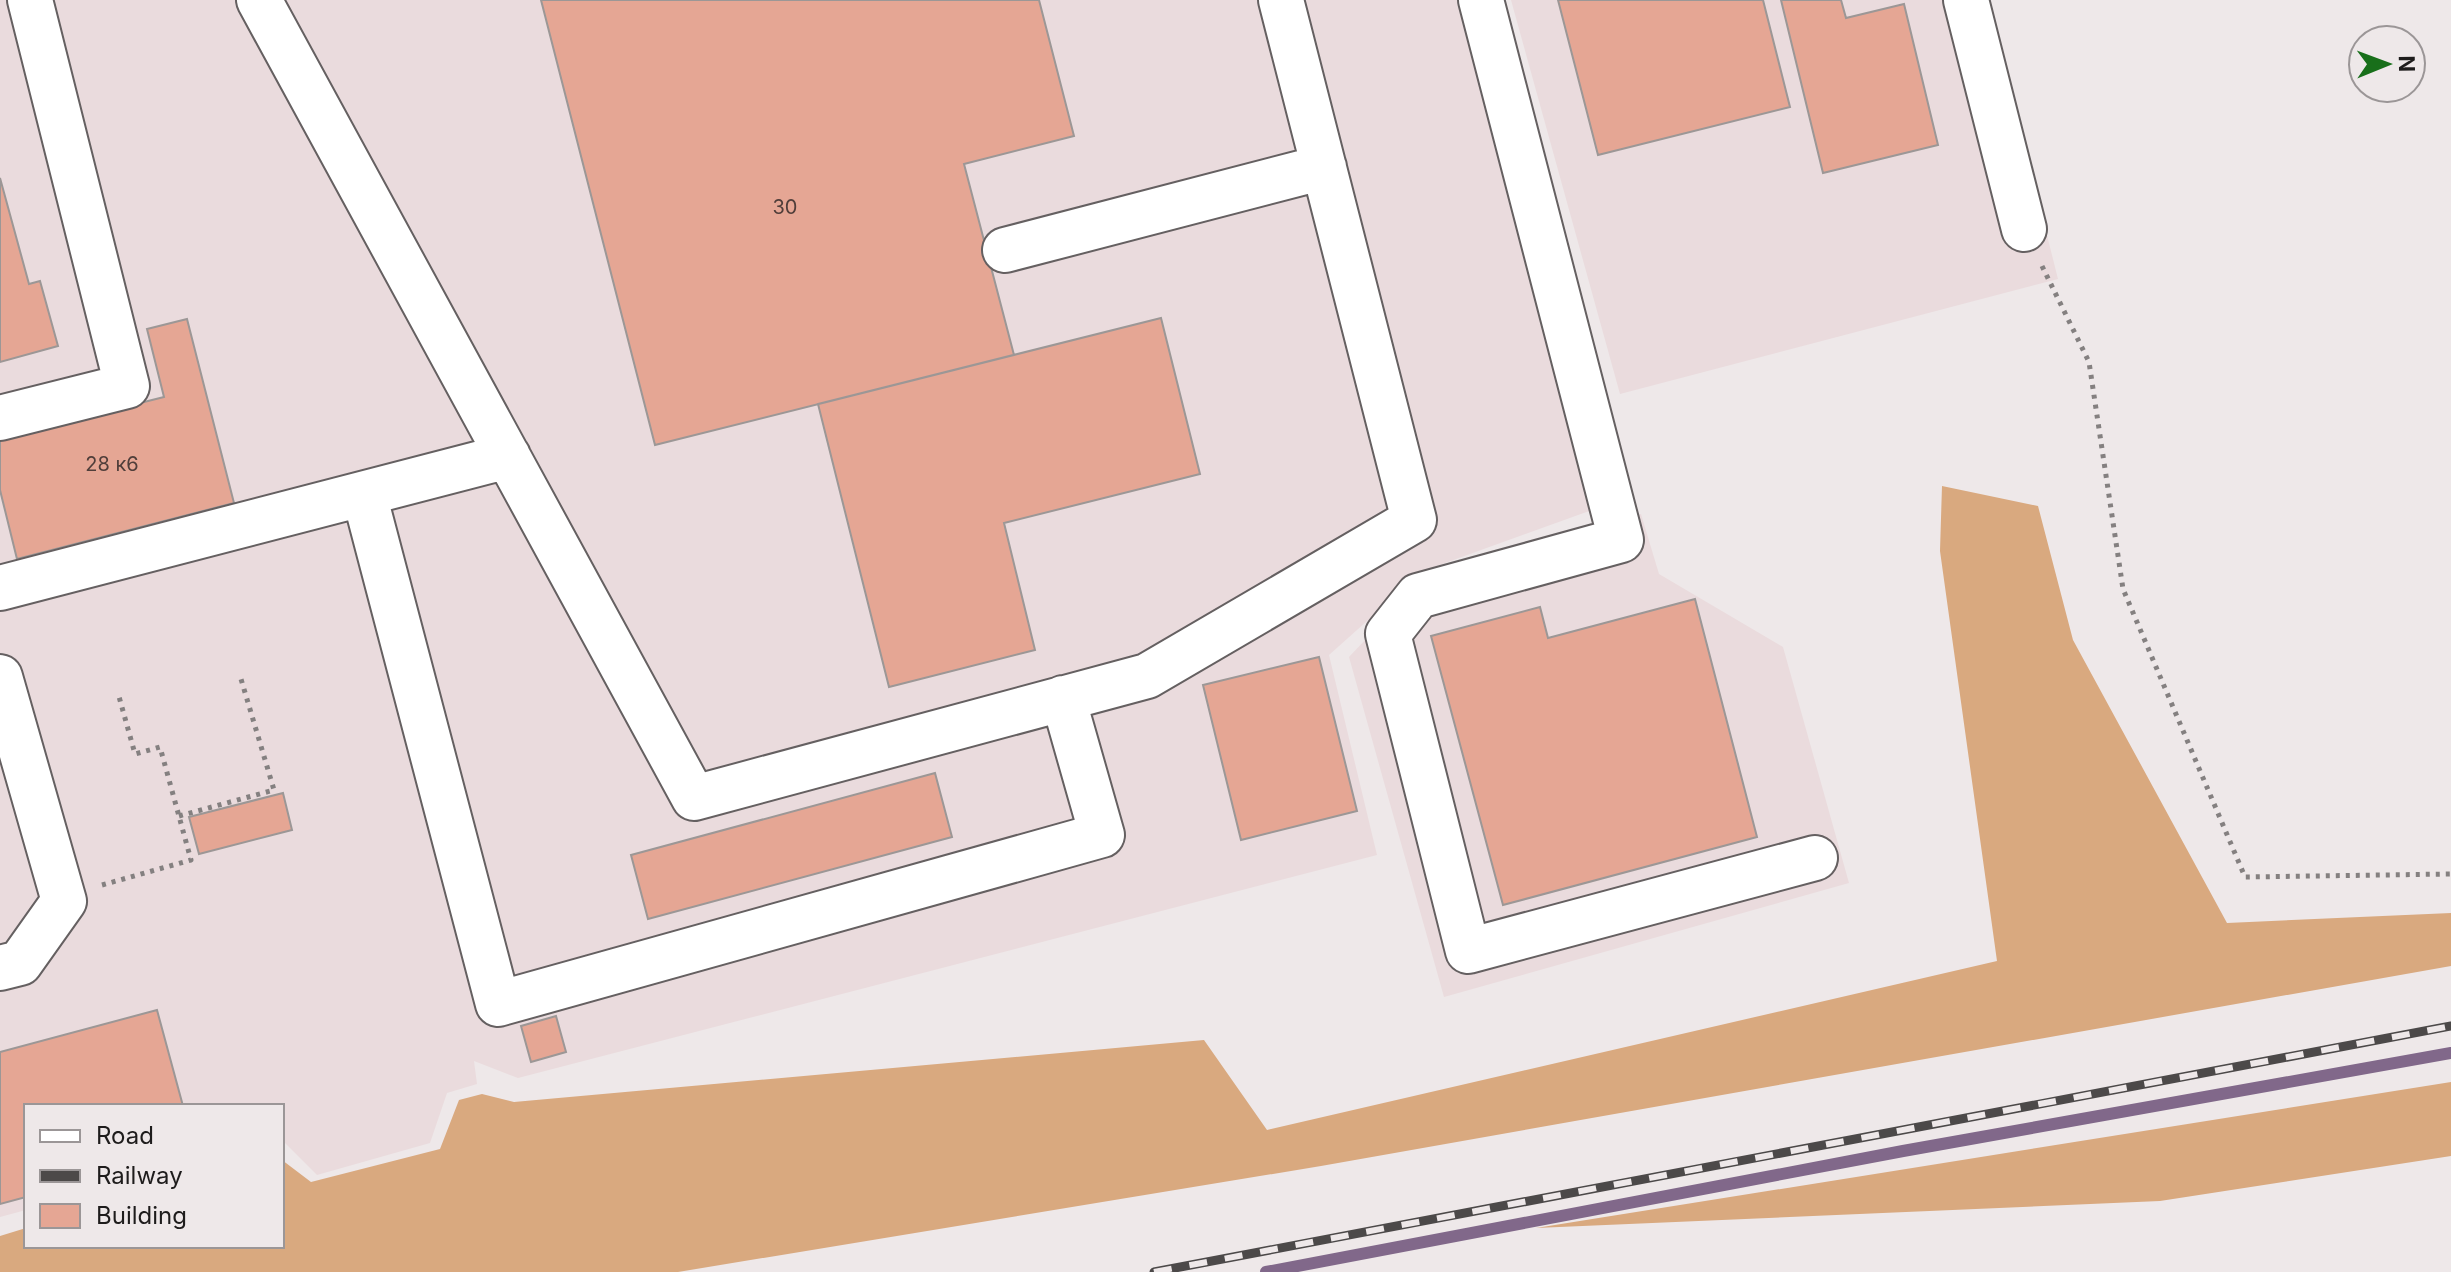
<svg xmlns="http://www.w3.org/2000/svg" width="2451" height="1272" font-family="Inter,sans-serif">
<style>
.built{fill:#eadbdd}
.forest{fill:#d9a97f}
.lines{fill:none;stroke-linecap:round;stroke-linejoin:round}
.stream{stroke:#81688a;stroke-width:12}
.building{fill:#e5a694;stroke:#9c9796;stroke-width:2}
.minor-casing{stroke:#656061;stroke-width:48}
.path{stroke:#848080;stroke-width:5;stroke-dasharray:4 6;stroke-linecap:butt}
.minor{stroke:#fff;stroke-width:44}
.rail-casing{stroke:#4c4949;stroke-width:9}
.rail{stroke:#eee8e9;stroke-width:6;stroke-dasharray:18;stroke-linecap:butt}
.labels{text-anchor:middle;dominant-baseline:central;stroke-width:6;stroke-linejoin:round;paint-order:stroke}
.number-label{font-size:20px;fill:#503e3a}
</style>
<rect width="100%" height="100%" fill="#eee8e9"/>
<path class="built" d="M0,0H1458L1592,510L1423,571L1329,655L1377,855L518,1078L474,1061L477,1084L447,1093L430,1143L317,1175L282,1140V1106H26V1210L0,1217Z
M1511,0H1988L2058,279L1620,394Z
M1641,514L1659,574L1783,647L1849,883L1444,997L1349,657L1421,581Z"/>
<path class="forest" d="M1942,486L2038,506L2073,640L2227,923L2451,913V966L1321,1166L678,1272H0V1236L26,1228V1246H282V1160L311,1182L440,1149L459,1100L482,1094L514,1102L1204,1040L1267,1130L1997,961L1940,551Z
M2451,1082V1156L2160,1201L1536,1228Z"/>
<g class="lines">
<path class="stream" d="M1266,1272L1903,1151L2451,1053"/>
</g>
<path class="building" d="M541,0H1039L1074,136L964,164L1014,355L655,445Z
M1558,0H1763L1790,107L1598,155Z
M1781,0H1841L1846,18L1904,4L1938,145L1823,173Z
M0,178L29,284L40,281L58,346L0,362Z
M1161,318L1200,474L1004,523L1035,650L889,687L818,404Z
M187,319L234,503L17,559L0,490V438L164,397L147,329Z
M1695,599L1757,837L1503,905L1431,636L1540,607L1548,638Z
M1319,657L1357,811L1241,840L1203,685Z
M935,773L952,837L648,919L631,855Z
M283,793L292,830L199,854L189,817Z
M157,1010L183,1106H26V1197L0,1204V1052Z
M556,1016L566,1052L531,1062L521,1026Z"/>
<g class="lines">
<defs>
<path id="minor" d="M259,0L694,798L1147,676L1414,520L1281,0
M1481,0L1621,540L1418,596L1388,634L1468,951L1815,858
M1966,0L2024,229
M1005,250L1324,167
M0,418L127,386L30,0
M364,494L498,1004L1102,835L1063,698
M0,588L508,456
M0,677L64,901L20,963L0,968"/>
</defs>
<use href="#minor" class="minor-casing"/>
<path class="path" d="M2042,266L2089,362L2123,589L2245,877L2451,874
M179,816L274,790L241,679
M102,885L191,860L160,747L135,754L118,693"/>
<use href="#minor" class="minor"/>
<defs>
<path id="rail" d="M1154,1272L2451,1026"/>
</defs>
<use href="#rail" class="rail-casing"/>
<use href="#rail" class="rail"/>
</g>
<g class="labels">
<g class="number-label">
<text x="785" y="207">30</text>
<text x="112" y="464">28 к6</text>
</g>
</g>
<rect x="24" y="1104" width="260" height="144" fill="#eee8e9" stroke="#9b9697" stroke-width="2"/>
<rect x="40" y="1130" width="40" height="12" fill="#ffffff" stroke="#9b9697" stroke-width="2"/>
<text x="96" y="1144" font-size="24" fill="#1e1c1c">Road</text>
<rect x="40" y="1170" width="40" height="12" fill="#4c4949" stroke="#9b9697" stroke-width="2"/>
<text x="96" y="1184" font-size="24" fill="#1e1c1c">Railway</text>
<rect x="40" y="1204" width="40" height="24" fill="#e5a694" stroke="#9b9697" stroke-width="2"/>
<text x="96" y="1224" font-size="24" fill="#1e1c1c">Building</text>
<g transform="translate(2387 64) rotate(89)"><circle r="38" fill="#eee8e9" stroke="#9b9697" stroke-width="2"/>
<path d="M0-6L14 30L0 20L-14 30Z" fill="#186f1a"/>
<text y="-12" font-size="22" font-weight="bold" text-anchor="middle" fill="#1e1c1c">N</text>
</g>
</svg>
